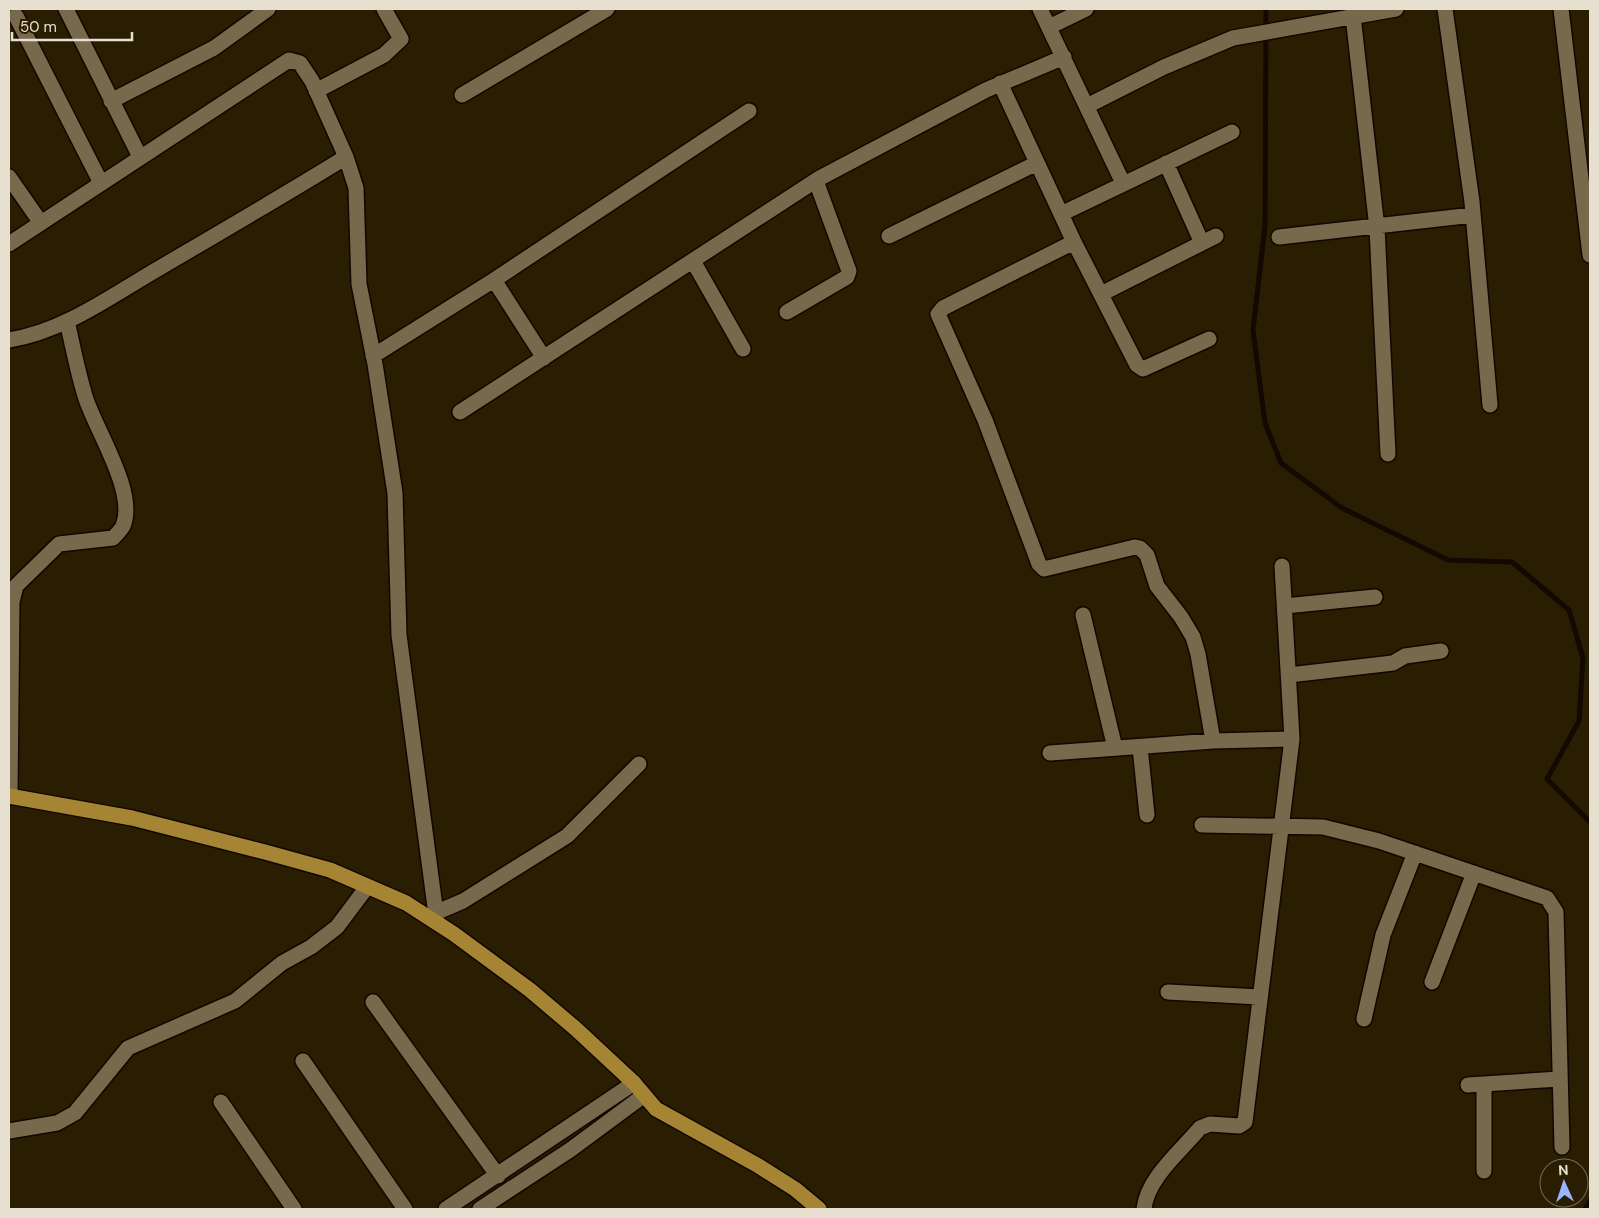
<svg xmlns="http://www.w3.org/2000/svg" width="1599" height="1218" font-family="'DM Sans',sans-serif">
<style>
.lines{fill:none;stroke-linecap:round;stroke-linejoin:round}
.stream{stroke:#130900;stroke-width:5}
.minor-casing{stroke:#120700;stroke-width:18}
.major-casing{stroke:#120700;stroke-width:18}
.minor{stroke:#77694c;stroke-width:15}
.major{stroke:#a58533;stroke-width:15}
</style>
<rect width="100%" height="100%" fill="#291e02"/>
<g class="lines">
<path class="stream" d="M1266,9L1265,226L1253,330L1265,423L1281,463L1342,508L1448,560L1512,562L1569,610L1583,658L1579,721L1547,779L1590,822
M1585,1209L1590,1201"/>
<defs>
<path id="minor" d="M66,9L140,157
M1040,9L1123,183
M1445,9L1472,202L1490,405
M1561,9L1590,255
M16,16L101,183
M1353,16L1377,228L1388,454
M1049,27L1086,9
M1000,83L1074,242L1137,365L1143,369L1209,339
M316,91L384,55L401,39L384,9
M462,95L607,9
M111,101L214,48L268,9
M1087,106L1164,67L1233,38L1396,9
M1166,163L1202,243
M9,177L41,223
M1061,214L1232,132
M889,236L1037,163
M1279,237L1473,215
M1074,242L943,308L938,314L985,420L1039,564L1044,569L1135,547L1140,548L1147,555L1157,586L1181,617L1193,637L1198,654L1213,741
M9,244L289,60L300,63L312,81L346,157L356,188L359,284L375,364L395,493L399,635L437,922
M693,261L743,349
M494,280L544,358
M1101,294L1216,236
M787,312L847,277L849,271L816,181
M9,340C62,332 110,297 156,270C219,233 283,196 346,157
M373,356L494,280L749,111
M460,412L818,179L986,90L1064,57
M1285,606L1375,597
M1083,615L1115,748
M1289,675L1393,663L1405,656L1441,651
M1140,747L1147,815
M1050,753L1213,741L1292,739
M10,796L12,602L16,586L59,544L113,538C116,535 121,530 123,526C137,493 97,432 86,399C78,374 73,347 67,321
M1202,825L1323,827L1379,841L1547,898L1556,912L1562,1147
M435,913L463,901L567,836L639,764
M1432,982L1474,873
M1168,992L1259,997
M373,1002L498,1176
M1364,1019L1383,935L1415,853
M303,1061L405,1209
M1468,1085L1559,1079
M1484,1085V1171
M221,1102L294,1209
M9,1131L57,1123L75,1113L128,1048L235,1001L282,963L311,947L337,927L367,887
M446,1209L634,1083
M480,1209L570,1150L643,1096
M1144,1209C1147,1178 1181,1151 1200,1128L1210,1124L1239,1126L1245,1122L1292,739L1282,566"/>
<path id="major" d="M9,796L132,818L265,852L330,870L406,903L454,934L530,990L576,1029L634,1083L656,1109L757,1165L795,1189L819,1209"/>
</defs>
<use href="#minor" class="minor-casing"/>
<use href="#major" class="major-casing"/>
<use href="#minor" class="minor"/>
<use href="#major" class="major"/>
</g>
<rect width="1599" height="1218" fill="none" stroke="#e7dfcf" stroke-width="20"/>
<g transform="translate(1564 1183) rotate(357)"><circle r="24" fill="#291e02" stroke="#756b54"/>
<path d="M0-4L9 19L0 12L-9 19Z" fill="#97b6fd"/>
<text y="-8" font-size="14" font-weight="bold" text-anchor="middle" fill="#e7dfcf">N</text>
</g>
<path d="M12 32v8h120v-8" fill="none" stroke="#e7dfcf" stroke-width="2.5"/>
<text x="20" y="32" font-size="15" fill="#e7dfcf" stroke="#291e02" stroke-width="4" paint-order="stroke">50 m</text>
</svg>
